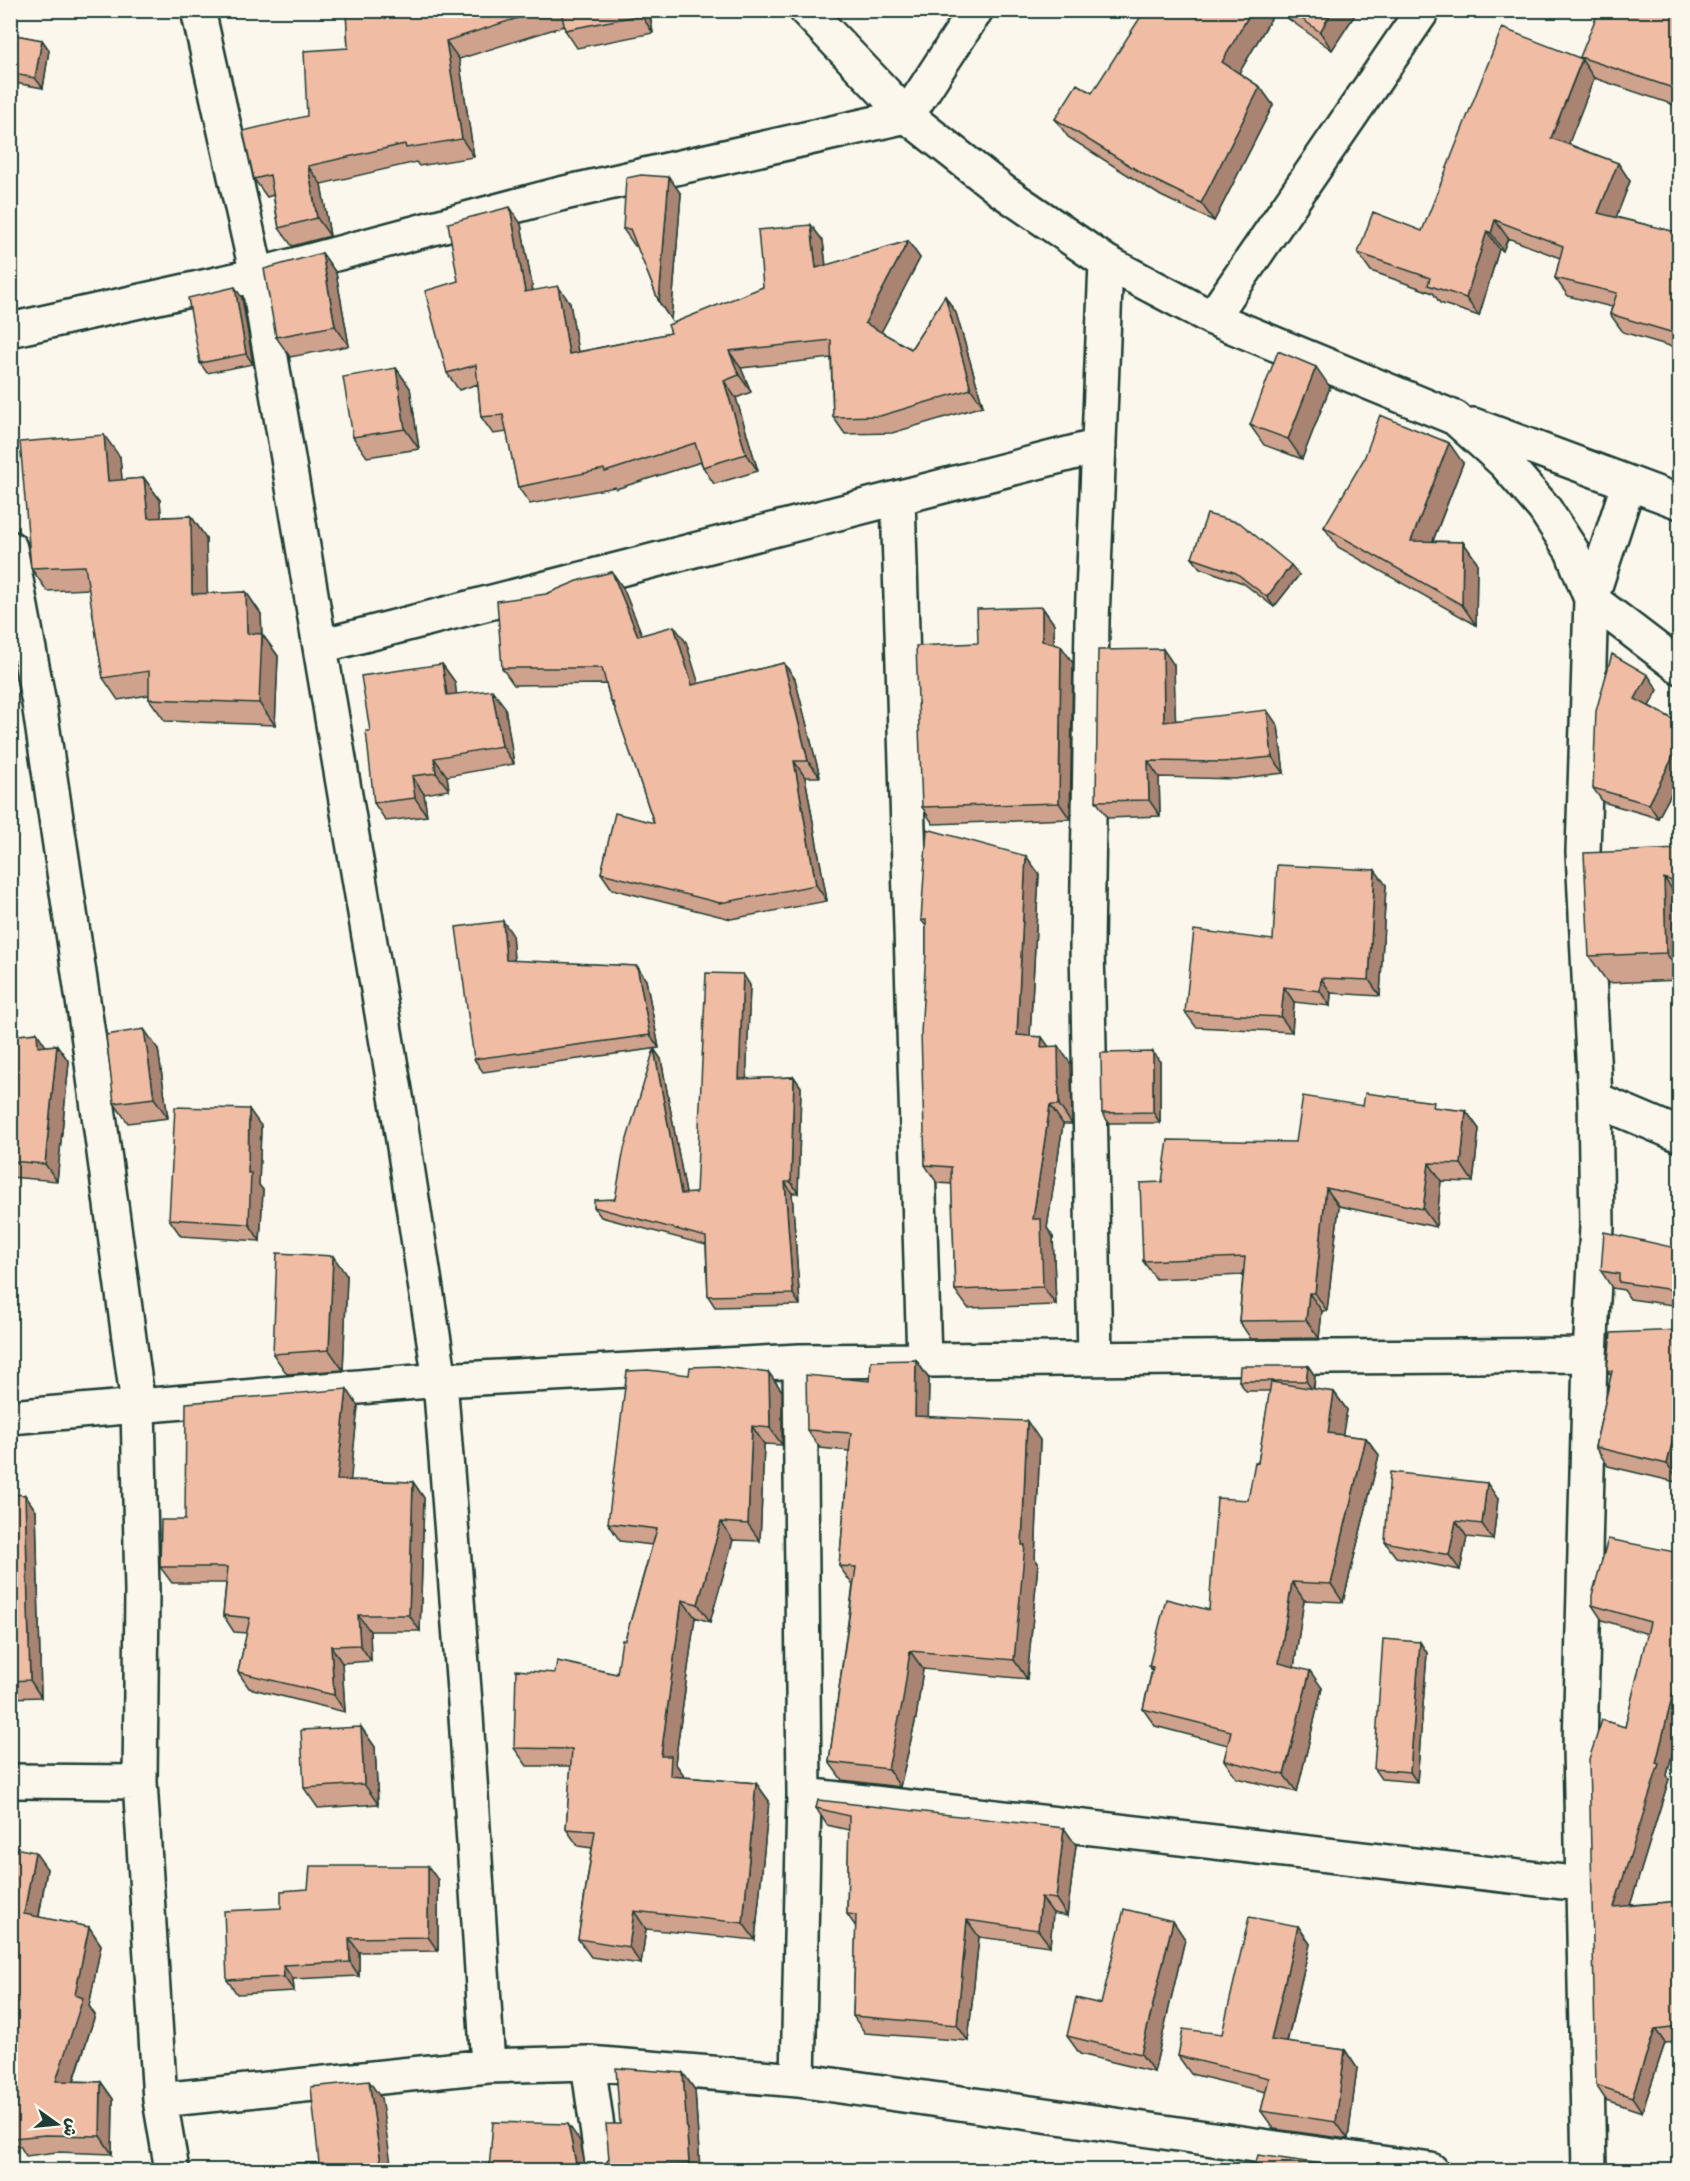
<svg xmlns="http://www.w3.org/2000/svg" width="1690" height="2181" font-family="'Patrick Hand','Playpen Sans Arabic',sans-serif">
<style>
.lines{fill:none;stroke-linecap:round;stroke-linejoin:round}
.minor-casing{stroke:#1f3d34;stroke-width:38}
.minor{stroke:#fbf7ec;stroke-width:33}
.wall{fill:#cfa28d;stroke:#1f3d34;stroke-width:1.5}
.shaded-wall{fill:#a98473;stroke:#1f3d34;stroke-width:1.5}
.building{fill:#f1bca4;stroke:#1f3d34;stroke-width:1.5}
</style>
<rect width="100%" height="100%" fill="#fbf7ec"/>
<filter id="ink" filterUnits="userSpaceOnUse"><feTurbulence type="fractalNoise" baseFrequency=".0167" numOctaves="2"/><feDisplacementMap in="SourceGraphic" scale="12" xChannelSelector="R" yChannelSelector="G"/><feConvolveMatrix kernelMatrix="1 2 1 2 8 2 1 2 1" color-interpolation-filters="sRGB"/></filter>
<g filter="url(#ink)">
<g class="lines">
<defs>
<path id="minor" d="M198,10L257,275L398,1108L440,1380L466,1716L488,2066
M806,10L907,116L1001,190L1106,262L1212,318L1455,418L1505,463L1544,508L1572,551L1591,599L1583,852L1595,1099L1597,1227L1590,1355L1580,1747L1589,2170
M1212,318L1423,10
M10,330L257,275L560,194L907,116L976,10
M1473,425L1680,502
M1628,485L1591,599L1680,667
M898,498L924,1360
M10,548L39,703L89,1041L138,1405L142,1592L140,1782L160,2100L172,2170
M321,646L1099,446
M1595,1099L1680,1135
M1095,1358L1087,946L1092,621L1106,262
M10,1417L440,1380L800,1361L1590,1355
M10,1781L140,1782
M804,1795L1581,1884
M588,2063L603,2170
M798,2080L804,1795L800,1361
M160,2100L488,2066L588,2063L798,2080L1431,2170"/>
</defs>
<use href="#minor" class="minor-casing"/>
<use href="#minor" class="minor"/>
</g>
<path class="wall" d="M346,10H649L653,33L577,48L565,30L564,26L459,59L474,157L419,166L416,162L321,184L330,236L292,246L279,228L273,195L267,197L254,179L307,116L348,48Z
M1276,10L1239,73L1260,87L1273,105L1214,221L1161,196L1068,137L1055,119L1092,93Z
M1276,10H1358L1332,50Z
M1680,10V107L1594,78L1568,144L1618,163L1630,181L1616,217L1680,233V349L1623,332L1610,314L1612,307L1568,296L1555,278L1560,258L1508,238L1503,251L1499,249L1479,316L1440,303L1433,293L1371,271L1358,253L1422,231L1581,59L1580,57Z
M10,34L42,40L49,50L43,88L10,82Z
M681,194L671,320L659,302L637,246H635L623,229Z
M521,224L533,291L570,303L578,352L671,333L763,287L811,225L823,241L826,266L908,241L920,258L881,332L911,349L945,296L956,313L983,406L892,433L845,434L833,417L831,358L741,368L751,392L736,398L758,471L714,484L703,467L701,462L616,489L615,487L530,504L518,487L507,432L493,434L481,417L478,384L459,390L447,373L458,281Z
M322,253L336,273L349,346L290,357L276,337Z
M242,298L253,364L207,373L200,363Z
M396,368L410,388L419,449L367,457L353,437Z
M1330,387L1302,459L1264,445L1250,425Z
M120,457L122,480L144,478L160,500L161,517L191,516L206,538L207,594L246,592L261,614L262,634L278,656L275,725L165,721L149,699V695L118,700L103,678L89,589L47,591L31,568Z
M1463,463L1433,541L1463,542L1477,562L1476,625L1338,547L1324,527Z
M1192,558L1299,575L1274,607L1243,583L1200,568Z
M612,572L623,588L642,635L686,642L698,684L784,663L795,679L820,777H805L827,901L731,919L612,889L601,873L654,823L616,710L611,702L606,684L514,685L502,668L546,594Z
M1042,607L1054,624V644L1073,663L1070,819L933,824L922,807L978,643Z
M442,664L455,682L456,694L505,707L514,764L447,776L449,790L424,794L427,816L386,821L374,803L370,731Z
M1174,665L1175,720L1278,726L1284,773L1235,779L1159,777L1160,816L1108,818L1096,801Z
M1658,690L1649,706L1680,723V777L1658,818L1603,802L1593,788Z
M1680,849V980L1608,983L1589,956Z
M1026,856L1039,874L1030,1036L1048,1046L1071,1064L1072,1124H1063L1047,1228L1053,1237L1056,1305L968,1308L955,1290L952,1184L937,1183L925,1165L926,953V926L921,920Z
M1386,885L1380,996L1331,993L1330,1006L1294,1002L1292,1032L1196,1027L1185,1012L1273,940Z
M512,934L514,961L637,966L646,980L659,1048L483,1072L474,1059Z
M750,985L746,1079L794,1077L801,1087L798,1193H792L800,1305L715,1307L708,1296L706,1245L601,1217L594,1207L615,1199L654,1049L661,1059L686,1194L696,1193Z
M37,1033L45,1046L57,1045L69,1062L57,1181L10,1177V1036Z
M158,1049L168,1118L128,1123L114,1103Z
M1160,1062V1123H1109L1102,1113Z
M1438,1108L1466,1111L1479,1129L1473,1182L1441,1181L1436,1227L1339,1206L1327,1311H1322L1319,1338L1251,1339L1239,1321L1243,1275L1156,1279L1143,1261L1162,1182L1296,1142Z
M261,1126L259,1185L263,1190L260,1241L181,1236L169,1219Z
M1680,1249V1306L1630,1299L1624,1290L1612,1288L1601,1271Z
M347,1276L343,1370L287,1374L273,1354Z
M1680,1330V1483L1608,1466L1595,1447L1611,1376L1607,1370Z
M916,1360L929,1379L928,1417L1040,1440L1035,1559L1038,1563L1027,1679L923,1669L916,1718L900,1787L842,1780L829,1762L853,1585L852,1584L839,1566L849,1451L820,1448L807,1430L870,1381Z
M1308,1366L1315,1376L1314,1389L1334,1392L1347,1410L1342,1435L1366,1438L1379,1455L1343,1602L1304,1600L1294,1667L1322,1688L1297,1792L1236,1778L1224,1760L1228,1745L1155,1726L1143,1709L1152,1670L1149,1666L1209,1610L1248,1500L1258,1463L1270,1391H1246L1239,1381Z
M769,1373L782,1391V1445L764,1444L760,1541L733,1540L710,1622L695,1617L675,1763L683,1774V1777L756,1783L769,1801L755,1940L646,1929L641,1964L591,1957L578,1939L592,1848L578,1846L566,1829L571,1766H527L514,1748L555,1673L617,1674L625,1640L652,1545L620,1541L608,1523L689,1375Z
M358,1406L350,1480L413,1482L424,1498L420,1631H370L371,1661L342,1663L345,1712L249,1688L238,1672L247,1633L234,1632L223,1615L226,1583H172L160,1567L185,1520Z
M10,1494L25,1495L36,1511L41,1697L10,1698Z
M1498,1499L1493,1540L1467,1537L1460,1570L1396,1557L1385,1542Z
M1680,1553V1723L1667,1775L1669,1779L1630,1905L1680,1901V2042L1665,2043L1642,2112L1606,2100L1596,2085L1625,1727L1648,1634L1602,1620L1592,1605Z
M1420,1642L1427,1653L1417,1782L1381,1779L1374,1769Z
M361,1727L375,1747L378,1804L318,1808L304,1788Z
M816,1808L1076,1845L1067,1916L1053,1913L1050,1946L979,1937L968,2041L865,2033L853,2016L856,1927L847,1914L849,1830L827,1825Z
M10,1847L47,1869L39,1917L89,1927L101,1945L89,2006L95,2015L74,2081L101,2082L113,2099L112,2154L57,2152L26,2156L20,2146H10Z
M438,1880V1951L359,1952V1976L293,1979L294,1991L237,1994L227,1980L281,1908Z
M1298,1926L1310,1944L1287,2043L1345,2050L1357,2068L1348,2139L1274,2129L1261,2111L1266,2092L1191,2074L1178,2056L1222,2034Z
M1185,1939L1154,2072L1080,2054L1067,2036L1101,2004Z
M683,2073L695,2090L700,2170H596L603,2167L609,2159L620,2124Z"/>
<path class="shaded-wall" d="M640,10H649L653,33L641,15Z
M1252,10H1276L1235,80L1222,62Z
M1333,10H1358L1332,50L1320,32Z
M42,40L49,50L43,88L35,78Z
M446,41L459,59L474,157L462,139Z
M1582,60L1594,78L1564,156L1551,138Z
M1680,78V94L1676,89Z
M1260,87L1273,105L1214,221L1201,203Z
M1618,163L1630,181L1611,231L1598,213Z
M308,166L321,184L330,236L317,218Z
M669,177L681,194L671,320L659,302Z
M510,207L521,224L536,309L525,292Z
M1495,220L1508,238L1503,251L1491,233Z
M811,225L823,241L828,285L816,268Z
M1487,231L1499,249L1479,316L1466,298Z
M908,241L920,258L877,340L865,323Z
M322,253L336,273L349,346L335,326Z
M558,286L570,303L581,371L569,354Z
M235,287L242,298L253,364L246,354Z
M945,296L956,313L983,406L971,389Z
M1680,310V341L1674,333Z
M729,351L741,368L751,392L739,375Z
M1316,367L1330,387L1302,459L1288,439Z
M396,368L410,388L419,449L405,429Z
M724,381L736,398L758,471L746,454Z
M104,435L120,457L124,503L108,481Z
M1449,443L1463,463L1425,561L1411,541Z
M144,478L160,500L163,540L148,518Z
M191,516L206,538L208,616L192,594Z
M1463,542L1477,562L1476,625L1462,605Z
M1291,565L1299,575L1274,607L1267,597Z
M612,572L623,588L649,652L638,636Z
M246,592L261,614L262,646V634L278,656L275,725L259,703L247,633Z
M1042,607L1054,624V657L1042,641Z
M674,626L686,642L704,701L692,685Z
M1061,646L1073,663L1070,819L1059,803Z
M1163,649L1174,665L1176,738L1164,722Z
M784,663L795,679L820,777L808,761Z
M442,664L455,682L459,713L447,695Z
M1648,675L1658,690L1645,713L1635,699Z
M492,690L505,707L514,764L502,746Z
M1267,710L1278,726L1284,773L1272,757Z
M1680,743V777L1658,818L1649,804Z
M434,758L447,776L449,790L436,773Z
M794,761L805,777L827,901L816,885Z
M1148,761L1159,777L1160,816L1149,800Z
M412,776L424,794L427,816L415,798Z
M1026,856L1039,874L1029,1053L1017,1035Z
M1375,870L1386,885L1380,996L1369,980Z
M1664,878L1680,900V973L1666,953Z
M10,918L12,921L10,936Z
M503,921L512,934L515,973L506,960Z
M637,966L646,980L659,1048L650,1035Z
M743,974L750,985L746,1089L739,1079Z
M1321,978L1331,993L1330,1006L1320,991Z
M1284,987L1294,1002L1292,1032L1281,1017Z
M144,1029L158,1049L168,1118L154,1098Z
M37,1033L49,1051L38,1047Z
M1042,1037L1055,1055L1041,1047Z
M57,1045L69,1062L57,1181L45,1164Z
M1058,1046L1071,1064L1072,1124L1059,1105Z
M654,1049L661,1059L688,1204L681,1194Z
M1153,1052L1160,1062V1123L1153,1112Z
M794,1077L801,1087L798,1193L791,1182Z
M1050,1105L1063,1124L1047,1228L1053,1237L1056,1305L1043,1287L1033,1219Z
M249,1109L261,1126L259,1185L263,1190L260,1241L249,1224L248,1173Z
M1466,1111L1479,1129L1473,1182L1461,1164Z
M1429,1163L1441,1181L1436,1227L1423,1209Z
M785,1182L792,1193L800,1305L793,1294Z
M1326,1188L1339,1206L1327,1311L1315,1293Z
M333,1256L347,1276L343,1370L329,1350Z
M1309,1293L1322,1311L1319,1338L1306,1320Z
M916,1360L929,1379L928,1434L915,1416Z
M1308,1366L1315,1376L1313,1391L1306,1381Z
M769,1373L782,1391V1445L770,1428Z
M347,1389L358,1406L349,1496L337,1480Z
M1334,1392L1347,1410L1340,1450L1328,1433Z
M1680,1409V1481L1667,1464Z
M1027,1421L1040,1440L1035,1559L1038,1563L1027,1679L1014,1660L1022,1545Z
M752,1426L764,1444L760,1541L748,1524Z
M1366,1438L1379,1455L1343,1602L1331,1584Z
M413,1482L424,1498L420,1631L409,1615Z
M1487,1483L1498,1499L1493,1540L1482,1524Z
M25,1495L36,1511L41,1697L30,1680Z
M1456,1521L1467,1537L1460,1570L1449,1555Z
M721,1522L733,1540L710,1622L698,1604Z
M1292,1582L1304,1600L1292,1681L1279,1663Z
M682,1600L695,1617L675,1763L683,1774L682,1793L670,1776L661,1756Z
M358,1615L370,1631L371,1661L360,1645Z
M1420,1642L1427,1653L1417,1782L1410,1772Z
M331,1646L342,1663L345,1712L334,1695Z
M910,1651L923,1669L916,1718L900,1787L888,1769Z
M1680,1665V1723L1667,1775L1669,1779L1625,1922L1614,1907L1656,1763Z
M1310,1671L1322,1688L1297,1792L1284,1775Z
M361,1727L375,1747L378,1804L364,1784Z
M756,1783L769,1801L755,1940L743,1923Z
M1064,1828L1076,1845L1067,1916L1056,1899Z
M35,1852L47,1869L36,1932L24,1914Z
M428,1866L438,1880V1951L428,1937Z
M1041,1897L1053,1913L1050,1946L1038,1930Z
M634,1911L646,1929L641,1964L629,1947Z
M967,1920L979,1937L968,2041L957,2025Z
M1173,1921L1185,1939L1154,2072L1141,2054Z
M1298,1926L1310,1944L1283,2058L1271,2040Z
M89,1927L101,1945L89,2006L95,2015L68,2098L56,2081Z
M349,1938L359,1952V1976L350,1962Z
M283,1965L293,1979L294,1991L284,1977Z
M1655,2029L1665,2043L1642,2112L1632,2097Z
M1345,2050L1357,2068L1348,2139L1336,2122Z
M683,2073L695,2090L700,2170H694L689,2164Z
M369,2081L381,2098L392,2170H382Z
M101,2082L113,2099L112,2154L100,2136Z
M568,2124L580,2141L586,2170H581L576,2164Z"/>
<path class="building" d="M346,10H543L446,41L462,139L406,148L405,144L308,166L317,218L279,228L270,175L254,179L243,131L307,116L304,51L348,48Z
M561,10H640L641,15L565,30Z
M1145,10H1252L1222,62L1260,87L1201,203L1148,177L1055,119L1077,84L1092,93Z
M1290,10H1333L1320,32Z
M1599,10H1680V78L1676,89L1580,57Z
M1502,28L1582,59L1551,138L1618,163L1598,213L1680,233V310L1674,333L1610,314L1617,293L1555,278L1563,246L1495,220L1491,233L1487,231L1466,298L1428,285L1430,278L1358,253L1373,212L1422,231Z
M10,34L42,40L35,78L10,73Z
M641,175L669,177L659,302L630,229H623L626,178Z
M510,207L525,292L558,286L569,354L671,333L668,325L763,287L758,230L811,225L816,268L908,241L865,323L911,349L945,296L971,389L880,416L833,417L831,340L729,351L739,375L724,381L746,454L703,467L695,443L605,472L604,469L518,487L503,415L481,417L476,365L447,373L425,291L458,281L448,223Z
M322,253L335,326L276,337L264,269Z
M235,287L246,354L200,363L188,298Z
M1278,351L1316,367L1288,439L1250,425Z
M396,368L405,429L353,437L343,377Z
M1380,415L1449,443L1411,541L1463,542L1462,605L1324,527L1364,459Z
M104,435L108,481L144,478L148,518L191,516L192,594L246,592L247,633L262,634L259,703L149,699V671L103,678L85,566L31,568L20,442Z
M1207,514L1240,523L1291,565L1267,597L1236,573L1192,558Z
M612,572L638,636L674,626L692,685L784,663L808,761H794L816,885L720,903L601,873L615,813L654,823L613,702H611L602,668H502L497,601L546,594L580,580Z
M1042,607V641L1061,646L1059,803L922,807L916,646L978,643L977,609Z
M1163,649L1164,722L1267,710L1272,757L1223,762L1148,761L1149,800L1096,801L1098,650Z
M1612,654L1648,675L1635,699L1680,723V743L1649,804L1593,788L1596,711Z
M442,664L447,695L492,690L502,746L434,758L436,773L412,776L415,798L374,803L366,731H370L361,676Z
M927,829L1026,856L1017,1035L1042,1037L1041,1047L1058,1046L1059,1105H1050L1033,1219H1041L1043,1287L955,1290L951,1167L925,1165L921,1033L926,953V920H921Z
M1680,849V884L1664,878L1666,953L1589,956L1584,853Z
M1277,865L1375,870L1369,980L1321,978L1320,991L1284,987L1281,1017L1185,1012L1194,930L1273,940Z
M503,921L506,960L637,966L650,1035L474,1059L456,927Z
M706,973L743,974L739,1079L794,1077L791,1182H785L793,1294L708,1296L706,1237L594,1207V1200L615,1199L624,1149L654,1049L681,1194L696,1193Z
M144,1029L154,1098L114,1103L106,1035Z
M37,1033L38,1047L57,1045L45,1164L10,1161V1036Z
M1153,1052V1112L1102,1113L1101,1053Z
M1365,1093L1434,1102L1433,1107L1466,1111L1461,1164L1429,1163L1423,1209L1326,1188L1315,1293H1309L1306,1320L1239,1321L1245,1257L1143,1261L1140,1183L1162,1182L1168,1140L1296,1142L1303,1096L1363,1106Z
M175,1107L249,1109L248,1173H251L249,1224L169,1219Z
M1604,1232L1680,1249V1291L1619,1282V1274L1601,1271Z
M277,1253L333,1256L329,1350L273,1354Z
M1680,1330V1409L1667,1464L1595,1447L1612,1371L1607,1370L1611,1333Z
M916,1360L915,1416L1027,1421L1022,1545H1025L1014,1660L910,1651L903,1700L888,1769L829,1762L856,1567L839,1566L851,1433L807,1430L806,1375L870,1381L871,1361Z
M718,1366L769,1373L770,1428L752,1426L748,1524L721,1522L698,1604L682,1600L661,1756H671L670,1776L756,1783L743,1923L634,1911L629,1947L578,1939L595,1831L566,1829L572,1749L514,1748L516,1670L555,1673L557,1661L617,1674L622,1640H625L657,1529L608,1523L627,1371L648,1370L689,1375L690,1367Z
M1240,1366H1308L1306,1381H1239Z
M1271,1382L1334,1392L1328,1433L1366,1438L1331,1584L1292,1582L1279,1663L1310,1671L1284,1775L1224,1760L1231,1731L1143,1709L1153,1667L1149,1666L1166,1599L1209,1610L1217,1498L1248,1500L1255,1462L1258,1463Z
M347,1389L337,1480L413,1482L409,1615H358L360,1645L331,1646L334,1695L238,1672L250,1618L223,1615L228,1567H160L161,1520H185L186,1403Z
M1390,1472L1487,1483L1482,1524L1456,1521L1449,1555L1385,1542Z
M10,1494L25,1495L30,1680L10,1681Z
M1608,1539L1680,1553V1665L1656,1763L1659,1764L1614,1907L1680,1901V2026L1655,2029L1632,2097L1596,2085L1589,1759L1602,1720L1625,1727L1650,1622L1592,1605V1595Z
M1383,1639L1420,1642L1410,1772L1374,1769Z
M361,1727L364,1784L304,1788L301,1730Z
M818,1800L1064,1828L1056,1899L1041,1897L1038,1930L967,1920L957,2025L853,2016L856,1915L847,1914L849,1816L816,1808Z
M10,1847L35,1852L24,1914L89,1927L75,1995L83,1998L56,2081L101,2082L100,2136L45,2135L14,2138L13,2129H10Z
M310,1866H428V1937L349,1938L350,1962L283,1965L284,1977L227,1980L224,1911L281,1908V1891L308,1889Z
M1124,1909L1173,1921L1141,2054L1067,2036L1076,1998L1101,2004Z
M1249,1917L1298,1926L1271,2040L1345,2050L1336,2122L1261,2111L1269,2078L1178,2056L1183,2029L1222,2034Z
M616,2068L683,2073L689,2164L667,2165L666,2170H596L603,2167L609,2159L606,2124H620Z
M369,2081L382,2170H261V2163H319L311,2087Z
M493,2122L568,2124L576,2164L583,2170H588H489Z
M1258,2155L1336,2166V2170H1254Z"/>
</g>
<rect width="1690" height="2181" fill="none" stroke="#fbf7ec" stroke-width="36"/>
<rect x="18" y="18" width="1654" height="2145" fill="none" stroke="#1f3d34" stroke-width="2" filter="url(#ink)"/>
<g transform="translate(57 2124) rotate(105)" stroke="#fbf7ec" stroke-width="4.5" paint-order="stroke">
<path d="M0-4.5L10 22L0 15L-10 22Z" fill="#1f3d34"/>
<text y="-9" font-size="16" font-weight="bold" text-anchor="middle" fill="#1f3d34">ش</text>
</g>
</svg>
